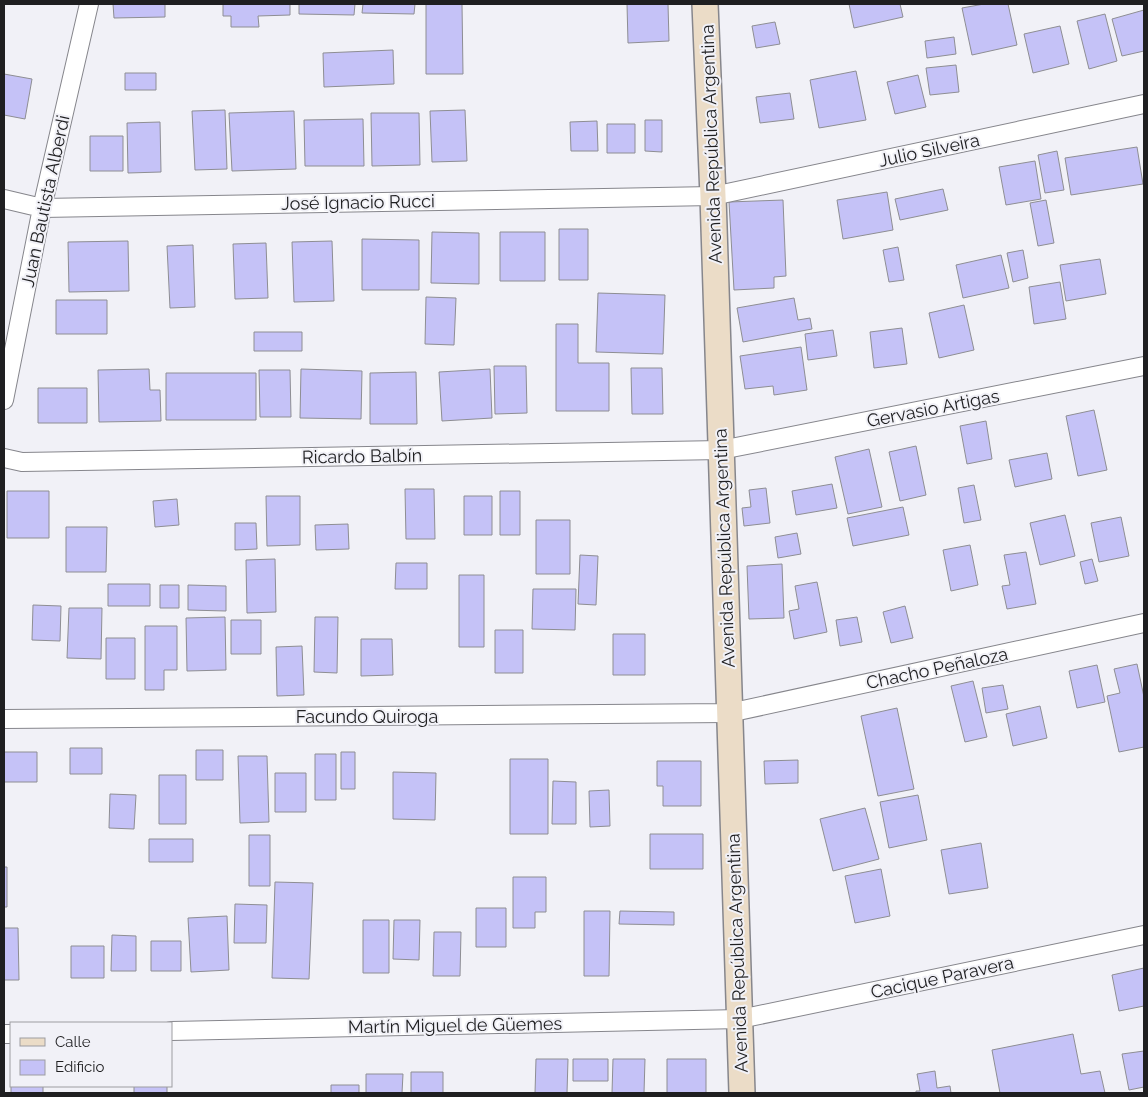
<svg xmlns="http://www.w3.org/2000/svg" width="1148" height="1097" font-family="Raleway,sans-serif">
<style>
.building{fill:#c5c2f7;stroke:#8e8e93}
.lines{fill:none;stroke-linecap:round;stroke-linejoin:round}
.minor-casing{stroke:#86868c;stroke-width:20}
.secondary-casing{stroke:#86868c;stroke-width:28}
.minor{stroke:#fff;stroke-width:18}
.secondary{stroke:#ebdcc7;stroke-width:25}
.labels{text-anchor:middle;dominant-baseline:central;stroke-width:4;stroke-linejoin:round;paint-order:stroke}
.street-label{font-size:18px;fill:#1f1f21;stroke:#f1f1f7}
</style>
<rect width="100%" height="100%" fill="#f1f1f7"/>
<path class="building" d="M113,4H165V17L114,18Z
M223,4H290V15L258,16L259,27H231V16H223Z
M299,4H355L354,15L299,14Z
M363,4H415L414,14L362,13Z
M426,4H462L463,74H426Z
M627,4H668L669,41L628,43Z
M849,4H900L903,17L854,28Z
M984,4H1008L1017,45L972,55L962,8Z
M1144,10V51L1122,56L1112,19Z
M1105,14L1117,61L1089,69L1077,21Z
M775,22L780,44L756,48L752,26Z
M1060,26L1069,64L1033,73L1024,34Z
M954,37L956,54L927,58L925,41Z
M393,50L394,84L324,87L323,53Z
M956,65L959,92L930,95L926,68Z
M856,71L866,120L819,128L810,80Z
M125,73H156V90H125Z
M4,74L32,79L25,119L4,115Z
M918,75L926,107L895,114L887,82Z
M790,93L794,119L760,123L756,97Z
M225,110L227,169L195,170L192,111Z
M465,110L467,161L432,162L430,111Z
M294,111L296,169L232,171L229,113Z
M371,113H419L420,165L372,166Z
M363,119L364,166H305L304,120Z
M645,120H662V152L645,151Z
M597,121L598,151H571L570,122Z
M160,122L161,172L128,173L127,123Z
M607,124H635V153H607Z
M90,136H123V171H90Z
M1137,147L1143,184L1071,195L1065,158Z
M1057,151L1064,190L1045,193L1038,155Z
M1035,161L1041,199L1006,205L999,167Z
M943,189L948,210L900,220L895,199Z
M887,192L893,230L843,239L837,200Z
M783,200L786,276L774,277V288L734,290L729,202Z
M1046,200L1054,243L1038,246L1030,203Z
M559,229H588V280H559Z
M432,232L479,233V284L431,283Z
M500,232H545V281H500Z
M362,239L419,240V290H362Z
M128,241L129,291L69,292L68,242Z
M332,241L334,301L294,302L292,242Z
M266,243L268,298L235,299L233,244Z
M193,245L195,307L170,308L167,246Z
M898,247L904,280L889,282L883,250Z
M1023,250L1028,278L1013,282L1007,253Z
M1001,255L1009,288L963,298L956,265Z
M1100,259L1106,294L1066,301L1060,265Z
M1060,282L1066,319L1034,324L1029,287Z
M598,293L665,295L663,354L596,352Z
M426,297L456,298L454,345L425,344Z
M794,298L798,320L810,318L812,329L743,342L737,308Z
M56,300H107V334H56Z
M964,305L974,350L939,358L929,313Z
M556,324H578V363H609V411H556Z
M902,328L907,364L874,368L870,332Z
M833,330L837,356L808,360L805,334Z
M254,332H302V351H254Z
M801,347L807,390L774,395L773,386L745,389L740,356Z
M494,366H526L527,413L495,414Z
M631,368H662L663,414H632Z
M149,369L150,390H160L161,421L99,422L98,370Z
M301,369L362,371L361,419L300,418Z
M490,369L492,418L442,421L439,372Z
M259,370H290L291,417H260Z
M416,372L417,424H370V373Z
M166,373H256V420H166Z
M38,388H87V423H38Z
M1094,410L1107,470L1078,476L1066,416Z
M986,421L992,459L967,464L960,426Z
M916,446L926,495L900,501L889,452Z
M869,449L882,507L848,514L835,457Z
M1047,453L1052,479L1015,487L1009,460Z
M832,484L837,508L796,515L792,491Z
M974,485L981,520L964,523L958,488Z
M766,488L770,523L744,526L742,508L751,507L749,490Z
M405,489H434L435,539H406Z
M7,491H49V538H7Z
M500,491H520V535H500Z
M266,496H300V545L267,546Z
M464,496H492V535H464Z
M177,499L179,525L155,527L153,501Z
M903,507L909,535L853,546L847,518Z
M1065,515L1075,556L1040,565L1030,523Z
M1121,517L1129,556L1099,562L1091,523Z
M536,520H570V574H536Z
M235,523H256L257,549L235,550Z
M348,524L349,549L316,550L315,525Z
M66,527H107L106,572H66Z
M797,533L801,554L778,558L775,537Z
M970,545L978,585L951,591L943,550Z
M1026,552L1036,604L1007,609L1002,586L1010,585L1004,555Z
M580,555L598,556L596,605L578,604Z
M275,559L276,612L247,613L246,560Z
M1092,559L1098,581L1085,584L1080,562Z
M396,563H427V589H395Z
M782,564L784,618L749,619L747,566Z
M459,575H484V647H459Z
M817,582L827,632L794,639L789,611L799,609L795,586Z
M108,584H150V606H108Z
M160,585H179V608H160Z
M188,585L226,586V611L188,610Z
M533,589H576L575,630L532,629Z
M33,605L61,606L60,641L32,640Z
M905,606L913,638L891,643L883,612Z
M69,608H102L101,659L67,658Z
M225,617L226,670L187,671L186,618Z
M315,617H338L337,673L314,672Z
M857,617L862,642L840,646L836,620Z
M231,620H261V654H231Z
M145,626H177V670H164V690H145Z
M495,630H523V673H495Z
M613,634H645V675H613Z
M106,638H135V679H106Z
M361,639H392L393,675L361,676Z
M302,646L304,695L277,696L276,647Z
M1137,664L1144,697V747L1119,752L1107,696L1120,693L1114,669Z
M1097,665L1105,702L1077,708L1069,671Z
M973,681L987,737L965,742L951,686Z
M1003,685L1008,709L986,713L982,688Z
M1040,706L1047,738L1013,746L1006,714Z
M897,708L914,789L878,796L861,716Z
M70,748H102V774H70Z
M196,750H223V780H196Z
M4,752H37V782H4Z
M341,752H355V789H341Z
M315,754H336V800H315Z
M238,756H267L269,822L240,823Z
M510,759H548V834H510Z
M798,760V783L765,784L764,761Z
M657,761H701V806H663V786H657Z
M393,772L436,773L435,820L393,819Z
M275,773H306V812H275Z
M159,775H186V824H159Z
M553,781L576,782V824H552Z
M609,790L610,826L590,827L589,791Z
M110,794L136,795L134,829L109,828Z
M918,795L927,840L889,848L880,802Z
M865,808L879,859L833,871L820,819Z
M650,834H703V869H650Z
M249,835H270V886H249Z
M149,839H193V862H149Z
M981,843L988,888L949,894L941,850Z
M4,867H7V907H4Z
M881,869L890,916L855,923L845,876Z
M513,877H546V912H535V928H513Z
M275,882L313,883L309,979L272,978Z
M235,904L267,905L266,943H234Z
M476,908H506V947H476Z
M584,911H610L609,976H584Z
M620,911L674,912V925L619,924Z
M227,916L229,970L191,972L188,918Z
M363,920H389V973H363Z
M394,920H420L419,960L393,959Z
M4,928H18L19,980H4Z
M434,932H461L460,976H433Z
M112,935L136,936V971H111Z
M151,941H181V971H151Z
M71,946H104V978H71Z
M1144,968V1006L1119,1011L1112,975Z
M1073,1034L1081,1074L1100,1071L1105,1093H1000L992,1050Z
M1144,1051V1087L1129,1090L1122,1054Z
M536,1059H568L567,1093H535Z
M573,1059H608V1081H573Z
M613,1059H645L644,1093H612Z
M667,1059H706V1093H667Z
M935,1071L937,1088L950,1086L951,1093H916V1091H920L917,1074Z
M411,1072H443V1093H411Z
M366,1074H403L402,1093H366Z
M331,1085H359V1093H331Z
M11,1086H43V1093H11Z
M134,1086H167V1093H134Z"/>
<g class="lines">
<defs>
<path id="minor" d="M4,199L42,208L713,196L1144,104
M4,400L42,208L89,4
M4,458L22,462L721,450L1144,366
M4,719L729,713L1144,623
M171,1031L740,1019L1144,935
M4,1034H11"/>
<path id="secondary" d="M705,4L713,196L742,1093"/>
</defs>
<use href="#minor" class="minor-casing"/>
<use href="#secondary" class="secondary-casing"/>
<use href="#minor" class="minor"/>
<use href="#secondary" class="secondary"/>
</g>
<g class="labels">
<g class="street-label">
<text transform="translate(711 144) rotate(-92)">Avenida República Argentina</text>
<text transform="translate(929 150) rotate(-12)">Julio Silveira</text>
<text transform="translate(45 201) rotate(-78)">Juan Bautista Alberdi</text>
<text transform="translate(358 202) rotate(-1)">José Ignacio Rucci</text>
<text transform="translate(933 408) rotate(-11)">Gervasio Artigas</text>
<text transform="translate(362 456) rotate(-1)">Ricardo Balbín</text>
<text transform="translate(724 548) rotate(-92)">Avenida República Argentina</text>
<text transform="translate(937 668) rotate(-12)">Chacho Peñaloza</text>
<text x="367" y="716">Facundo Quiroga</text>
<text transform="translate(737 953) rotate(-92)">Avenida República Argentina</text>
<text transform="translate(942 977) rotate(-12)">Cacique Paravera</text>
<text transform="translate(455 1025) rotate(-1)">Martín Miguel de Güemes</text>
</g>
</g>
<rect width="1148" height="1097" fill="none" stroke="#1f1f21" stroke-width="10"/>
<rect x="10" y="1022" width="162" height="65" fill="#f1f1f7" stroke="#9d9da1"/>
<rect x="20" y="1038" width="25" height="8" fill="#ebdcc7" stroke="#9d9da1"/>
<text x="55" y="1047" font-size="15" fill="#1f1f21">Calle</text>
<rect x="20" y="1060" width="25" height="15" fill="#c5c2f7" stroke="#9d9da1"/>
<text x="55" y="1072" font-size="15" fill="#1f1f21">Edificio</text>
</svg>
